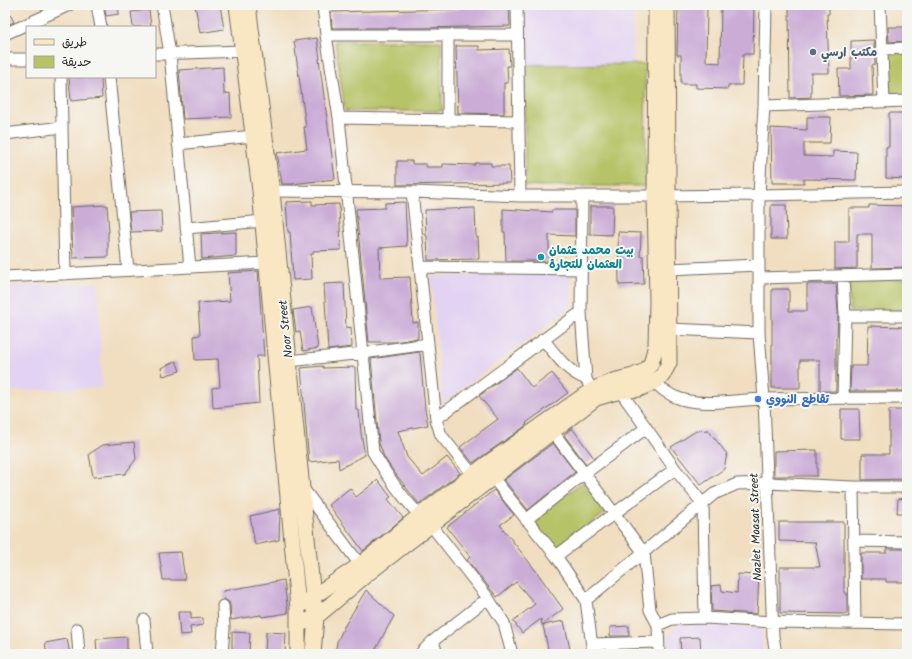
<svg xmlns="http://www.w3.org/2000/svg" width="912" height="659" font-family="Kalam,'Playpen Sans Arabic',sans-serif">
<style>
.built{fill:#e3d3f2}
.green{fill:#b6c366;stroke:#707748}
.building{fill:#cbacd7}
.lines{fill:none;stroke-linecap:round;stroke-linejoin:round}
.street-casing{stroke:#706a5f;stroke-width:13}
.secondary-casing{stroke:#706a5f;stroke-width:17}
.street{stroke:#fff;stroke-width:11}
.secondary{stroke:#f9e7c3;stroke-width:15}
.service-dot{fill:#5c6f8a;stroke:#f6f6f2;stroke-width:1.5}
.culture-dot{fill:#0f9aa8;stroke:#f6f6f2;stroke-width:1.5}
.shop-dot{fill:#3f7fe0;stroke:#f6f6f2;stroke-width:1.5}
.labels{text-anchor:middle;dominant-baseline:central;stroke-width:4;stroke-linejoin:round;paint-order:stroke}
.service-label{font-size:12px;font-weight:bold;fill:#4e5e75;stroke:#f6f6f2;text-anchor:start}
.culture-label{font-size:12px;font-weight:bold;fill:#0d838f;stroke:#f6f6f2;text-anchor:start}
.street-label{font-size:12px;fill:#2b2b2b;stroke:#f6f6f2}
.shop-label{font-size:12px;font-weight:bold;fill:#366cbe;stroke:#f6f6f2;text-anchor:start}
</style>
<rect width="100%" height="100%" fill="#f6f6f2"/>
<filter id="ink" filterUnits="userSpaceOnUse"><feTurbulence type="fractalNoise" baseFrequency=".025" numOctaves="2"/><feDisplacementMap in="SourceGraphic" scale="8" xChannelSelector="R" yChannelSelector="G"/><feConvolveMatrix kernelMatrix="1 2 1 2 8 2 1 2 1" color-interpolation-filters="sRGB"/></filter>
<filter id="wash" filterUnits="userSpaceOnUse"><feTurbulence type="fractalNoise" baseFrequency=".012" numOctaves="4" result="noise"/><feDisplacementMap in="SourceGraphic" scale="16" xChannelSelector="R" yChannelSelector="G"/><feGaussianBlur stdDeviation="0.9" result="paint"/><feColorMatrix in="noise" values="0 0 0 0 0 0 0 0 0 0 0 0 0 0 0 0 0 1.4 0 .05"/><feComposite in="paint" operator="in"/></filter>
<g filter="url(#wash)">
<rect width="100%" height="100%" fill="#f1dec0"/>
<path class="built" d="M525,5H633V64L525,65Z
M571,273L572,306L443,403L431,276Z
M98,283L102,388L5,391V286Z
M679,624L762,627L763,654H670L668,636Z"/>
<path class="green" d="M335,41H441L442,111H345Z
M907,53V95H889L887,54Z
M645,64L646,186H525V65Z
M907,279V311H850L849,280Z
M583,482L607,512L555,549L532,520Z"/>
<g id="blocks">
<path class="building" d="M5,5L14,22L5,26Z
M104,5H118L119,14L106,16Z
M195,5H220L224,29L200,33Z
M459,5H476V7H490V5H509L510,26L422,28H332L331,12L459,9Z
M678,5H707L706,62L720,63L721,5H754L753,54H743L742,85H728V89L696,88V84H681V55H677Z
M789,5H829V14H827L829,73H811V97L790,98Z
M149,10L151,27H133L131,12Z
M888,27H907V41L889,42Z
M317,38L320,59H319L335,179L292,184H282L277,153L307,149L304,127H306L294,41Z
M874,40L875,64L872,65L873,95L839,96L838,69H851V41Z
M456,46H479V50L509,49L510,66H507L508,83H504V114L458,113Z
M223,67L224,94L230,93L231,117L183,119L179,70Z
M69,77H101L102,98L71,101Z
M889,113H907L906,179L886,178V147H889Z
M807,117H831L830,143H804V156L833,157V151L857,152L856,180L804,179V183H772L771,128L807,130Z
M397,161H412V164H426V167H443V164L475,165V163H491V166H509L510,183L397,185Z
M312,201V205L339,204L341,250L313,251V254H311L312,279L293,280L290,232H288L286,202Z
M405,202L407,246L379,248L380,278L410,277L413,323L418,322V338L395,342H369L356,209L385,208V203Z
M107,205L109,232H108V257L73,258L71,207Z
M771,205H786L787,239H771Z
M869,205L907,206V267L872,268V234H857V268L835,269V242H849V208H869Z
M590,206H613L612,235L590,234Z
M475,208L476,237H478L479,259L428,260L427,236H426L425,210Z
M503,209L552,212V210H575V236L549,235V261H506L505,232H503Z
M161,211L162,231L131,232L129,212Z
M236,232V256L202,259L201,234Z
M618,232L641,233L640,256H643L644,284L619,285Z
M258,271L264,356H257L259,403L213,408L212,388L220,387L218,359L195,360L194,336L200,335L198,303L230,301L228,273Z
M344,283L346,328L351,327L352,347L328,350L324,284Z
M807,284H836L838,313L837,337H836V391H820V360H800V388H772V289H789V311H807Z
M312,307L318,348L303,351L300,331L296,332L293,310Z
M868,326L907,327L904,391H850L851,366H867Z
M419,352L420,354L425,409L428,425L398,431L407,457L423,476L447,457L460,473L419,504L391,468L384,457L379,443L371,359Z
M176,361L180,371L163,376L161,368Z
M323,366V368L355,367L356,410H359L361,433L365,455L339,469L338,459L309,462L301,368Z
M517,368L532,388L552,373L568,393L526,423L527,424L524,427L473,463L460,447L498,419L479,396Z
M841,409H859L860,439H841Z
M889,410H905V479L862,480V454H889Z
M572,428L594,458L586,464L564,435Z
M708,430L727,454L724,469L701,485L671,447L696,431Z
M134,442L136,459L125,474L93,477L89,454L103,445Z
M553,443L575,472L528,510L504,480Z
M817,450V476H774V451Z
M378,480L391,497L388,499L403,518L363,551L329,505L350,488L356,497Z
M494,490L514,515L500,525L536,571L563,609L542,625L541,619L522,633L513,621L535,604L516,582L497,597L467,560L470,557L447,527Z
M907,498V513H897L898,499Z
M280,509L279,540L255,545L250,516Z
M779,522H844V593H847V614L780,613V567H820L815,542L779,541Z
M886,549H907V582H886V579H861V553H886Z
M181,552L185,580H163L159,553Z
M738,574L759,575L757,614L712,611L711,586L721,585L722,591L737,593Z
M284,580L288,613L262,617L261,615L231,620L230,605L229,602L224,599L223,591Z
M366,590L394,616L373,654H335L337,642L344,627Z
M178,612H191V619L203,618V625L190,627L191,634L180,635Z
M564,621L571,654H549L543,625Z
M629,626V636H610V627Z
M232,632L250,633L249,654H232Z
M266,632L286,633L285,654H265Z
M127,637V654H97L96,639Z
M700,637L701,654H681L680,638Z
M67,639L70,654H47L45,643Z"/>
</g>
</g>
<g filter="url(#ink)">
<use href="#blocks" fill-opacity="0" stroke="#706a5f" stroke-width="1"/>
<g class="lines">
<defs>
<path id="street" d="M97,5L101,27
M162,5L170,54L190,267
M323,5L326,35L339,118L373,452C388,477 408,507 431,525L488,598L504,623L512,654
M517,5L520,196
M766,5L764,106L759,195V333L764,399L773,636L776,654
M880,5L884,101
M5,34L69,5
M326,35H517
M448,35V121
M882,49L907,48
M155,54L243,51
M5,59H27
M61,77L65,274
M109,77L128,270
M764,106L907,101
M339,118L519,121
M5,134L62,127
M178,144L253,136
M266,191L412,192L520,196H655L759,195L907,192
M412,192L436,419L441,435L473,475
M582,196L581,312L586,379L595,396
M186,228L263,221
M420,267L581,269
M669,269L759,265
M5,277L266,263
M759,278L907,274
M845,316H907
M669,329L759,333
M543,339C556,355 566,371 586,379
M289,361L363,353L428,344
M649,376C658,387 667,395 681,399C708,407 738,399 766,399C813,398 860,398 907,398
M616,385L675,469L703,504L705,618
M843,398L845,316L843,276
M436,419L581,312
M553,432L644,553L650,610L658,625
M489,473L556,556L586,600L593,654
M302,487L364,570
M853,487L855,623
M526,520L584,474L646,428
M854,541L907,542
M556,556L675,469
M586,600L714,494L737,484L768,483L853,487H907
M144,620L147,654
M77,629L79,654
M433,641L437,654
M592,644L658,642
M222,654L224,628L223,606
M420,654L433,641L488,598
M659,654L658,625L672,619L705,618L773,622L907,624"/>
<path id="secondary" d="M237,5L260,191L298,607V654
M248,5L272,192L313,597L316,617L313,654
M298,607L360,565L419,516L484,466L592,390L613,381L633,376L645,371L651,364L656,345L657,301L655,196L656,5
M298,625L316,617L367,574L596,398L620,391L639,389L654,382L662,376L669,363L667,5"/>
</defs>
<use href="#street" class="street-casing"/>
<use href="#secondary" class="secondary-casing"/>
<use href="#street" class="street"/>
<use href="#secondary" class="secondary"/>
</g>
</g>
<circle class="service-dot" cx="813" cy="52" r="4"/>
<circle class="culture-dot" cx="541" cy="257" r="4"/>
<circle class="shop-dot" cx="758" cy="399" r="4"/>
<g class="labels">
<g class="service-label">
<text x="821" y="52">مكتب ارسي</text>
</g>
<g class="culture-label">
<text x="549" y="250">بيت محمد عثمان<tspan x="549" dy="14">العثمان للتجارة</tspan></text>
</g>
<g class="street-label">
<text transform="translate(286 329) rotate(-96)">Noor Street</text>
<text transform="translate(756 527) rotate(-92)">Nazlet Moasat Street</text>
</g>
<g class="shop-label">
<text x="766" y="399">تقاطع النووي</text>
</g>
</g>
<rect width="912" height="659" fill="none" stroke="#f6f6f2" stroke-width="20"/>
<rect x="26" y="26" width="130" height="52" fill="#f6f6f2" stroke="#a5a5a2"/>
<rect x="34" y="39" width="20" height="6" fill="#f9e7c3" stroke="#a5a5a2"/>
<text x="62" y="46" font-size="12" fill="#2b2b2b">طريق</text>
<rect x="34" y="56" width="20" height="12" fill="#b6c366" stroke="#a5a5a2"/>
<text x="62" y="66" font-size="12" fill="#2b2b2b">حديقة</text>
</svg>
